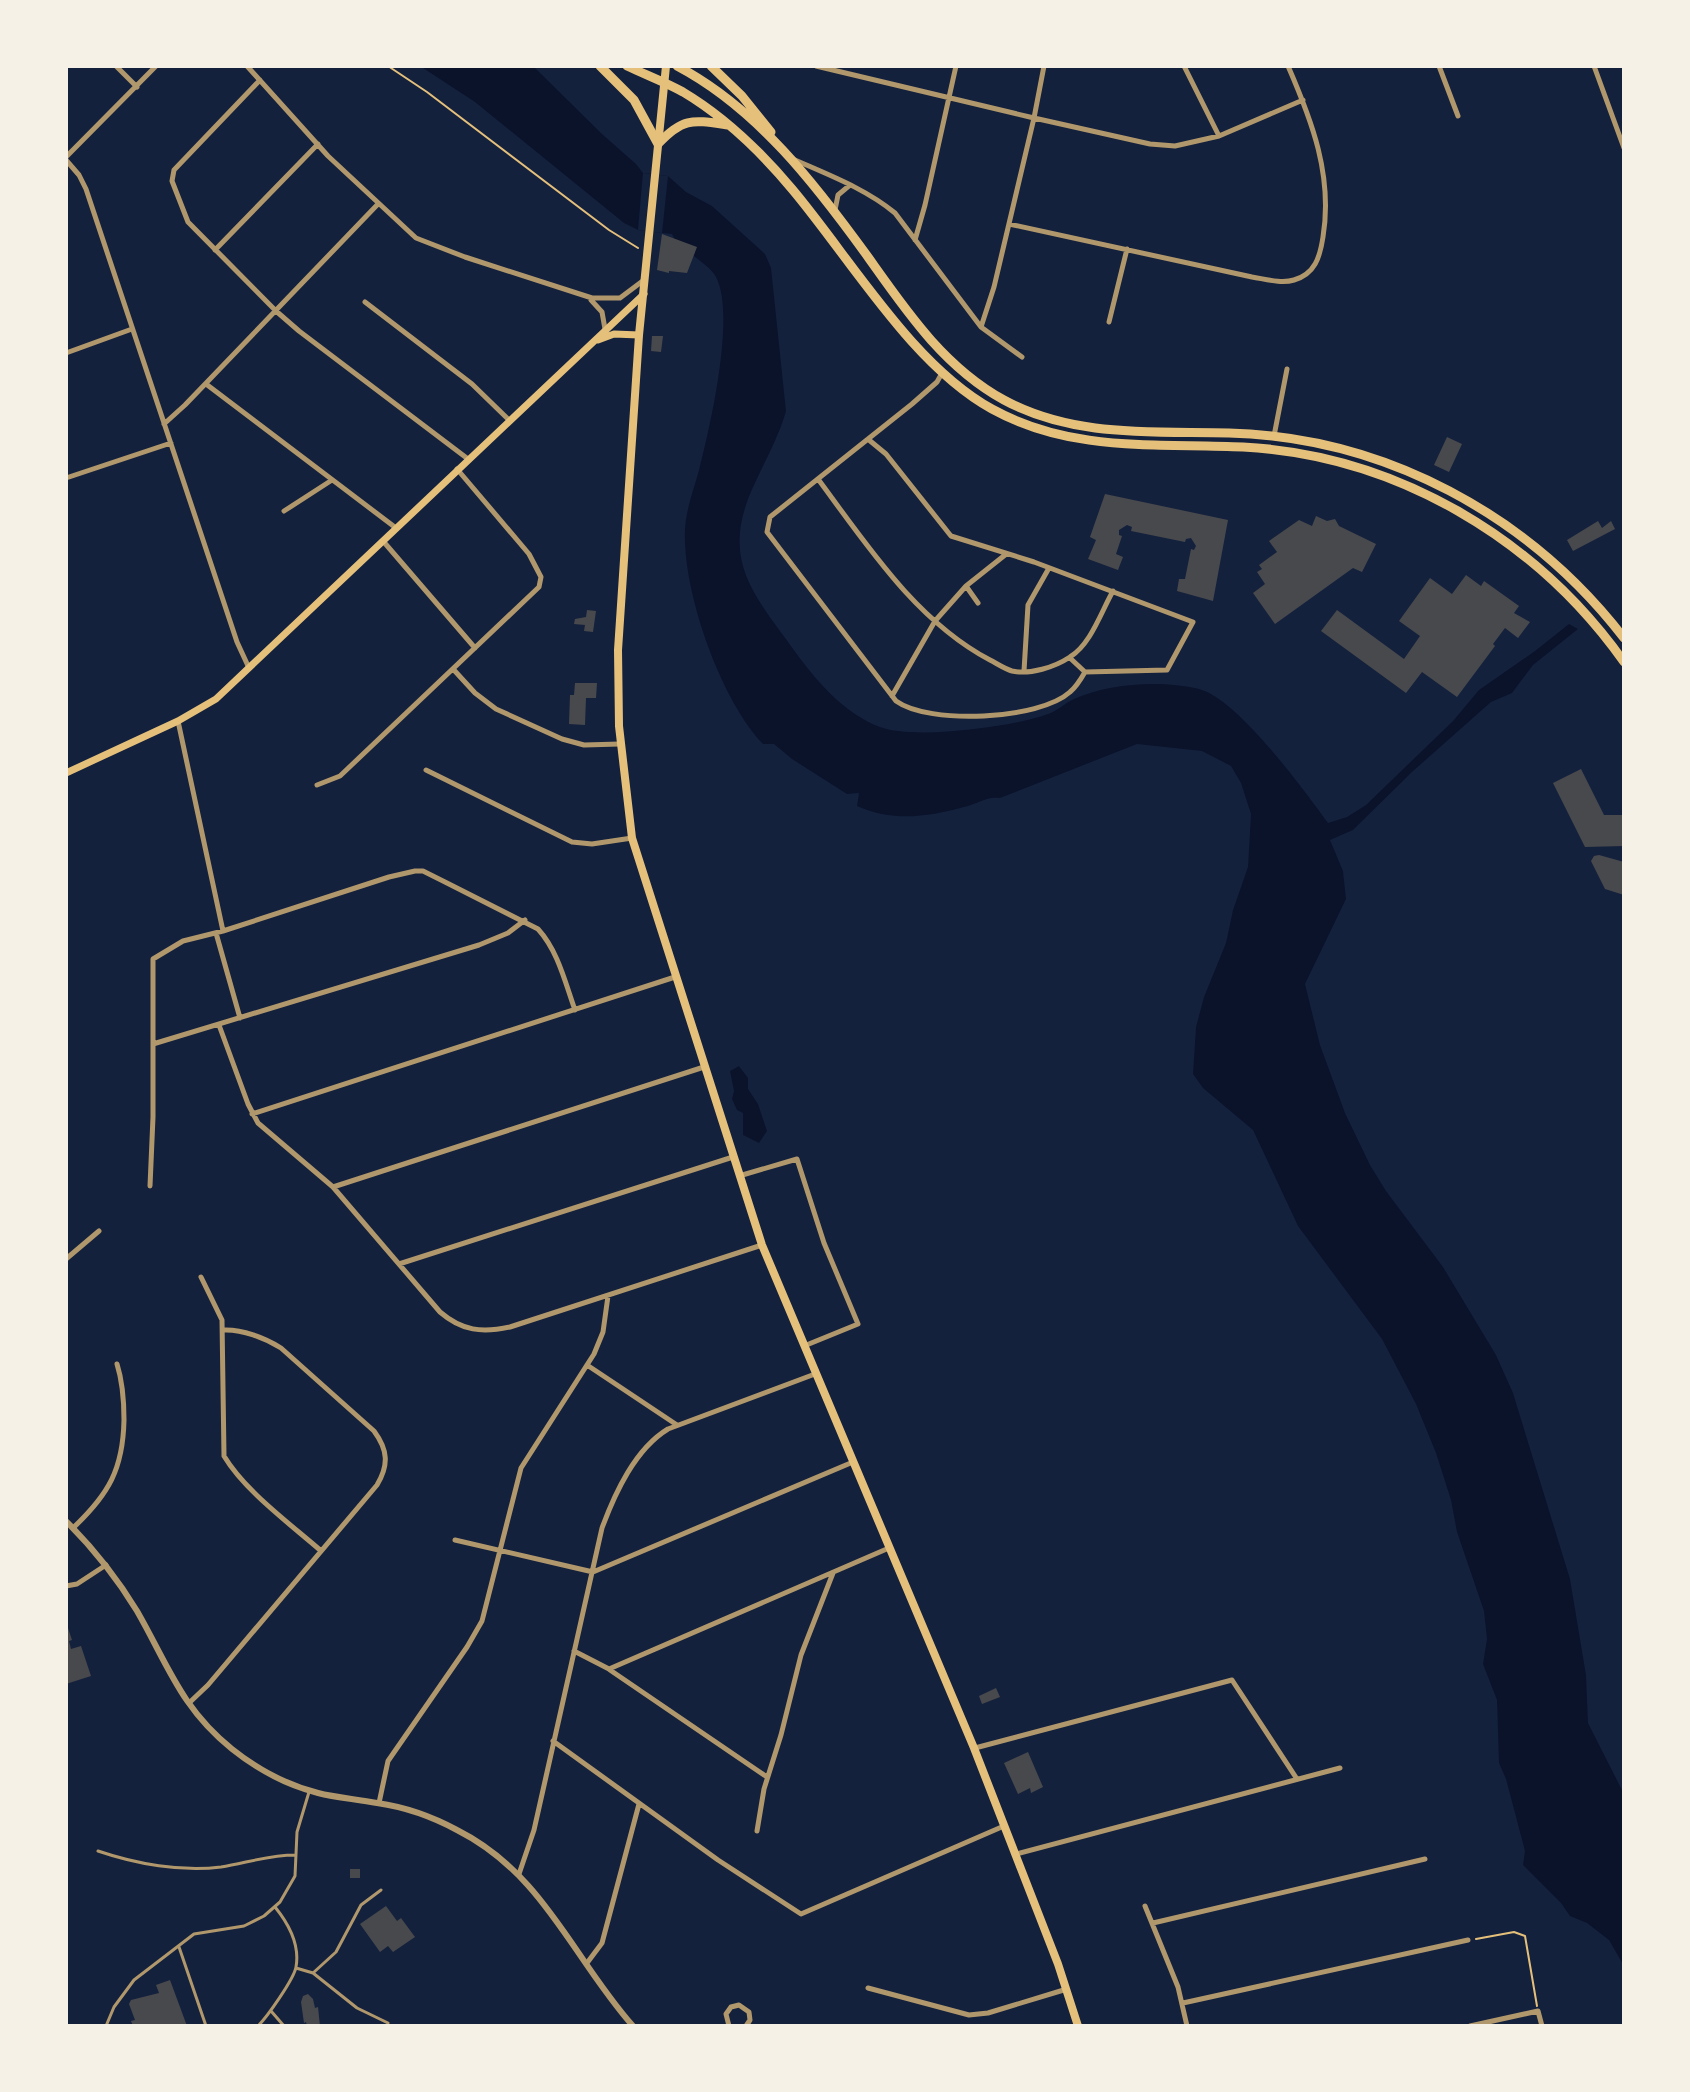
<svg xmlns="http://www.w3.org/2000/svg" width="1690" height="2092" font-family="Commissioner,sans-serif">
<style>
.water{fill:#0b132b}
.pier{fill:#14213d}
.building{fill:#48494c}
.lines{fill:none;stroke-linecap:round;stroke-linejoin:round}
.path{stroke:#e5c07b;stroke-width:2}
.service{stroke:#b1986c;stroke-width:3}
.minor{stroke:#b1986c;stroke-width:5}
.tertiary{stroke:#b1986c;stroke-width:6}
.secondary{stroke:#e5c07b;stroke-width:7}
.primary{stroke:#e5c07b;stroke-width:8}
.trunk{stroke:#e5c07b;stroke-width:9}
</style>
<rect width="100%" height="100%" fill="#14213d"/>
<path class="water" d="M420,66H533L602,134L636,164L643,173L668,176L686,192L712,206L765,254L771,268L786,411C779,436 766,459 755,483C717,562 756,596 799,657C820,685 846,714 880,727C915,740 1012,727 1048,714C1057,711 1065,703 1074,699C1109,683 1162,680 1199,689C1237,698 1304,790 1328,823L1347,817L1366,805L1453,721L1479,690L1535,651L1569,624L1578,629L1533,665L1512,693L1491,702L1412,772L1353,830L1330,840L1343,871L1346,899L1305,984L1320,1045L1345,1113L1370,1165L1386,1191L1443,1267L1496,1355L1513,1393L1570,1579L1586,1675L1588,1723L1624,1794V1966L1609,1940L1587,1923L1570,1916L1561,1903L1523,1865L1525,1851L1506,1779L1499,1763L1497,1700L1483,1664L1487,1639L1484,1611L1457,1532L1451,1500L1436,1453L1416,1404L1382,1339L1298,1226L1253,1130L1203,1088L1193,1074L1196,1027L1204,997L1226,943L1233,910L1248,867L1251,814L1241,783L1231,766L1202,751L1137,744L1000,798C987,796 977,804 964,807C928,817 892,822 857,806L859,793L847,794L792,759L774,744H763C720,699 682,590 685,529C686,509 694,489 699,470C710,427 736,315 716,277C711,268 701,262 694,256L695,251L677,244L672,234L638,230L624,223L475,102Z
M739,1066L748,1078V1089L758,1104L767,1131L759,1143L743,1135V1113L737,1110L732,1099L734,1091L730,1071Z"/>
<path class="pier" d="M643,173L668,176L662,233L638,230Z"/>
<path class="building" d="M662,234L697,247L687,273L669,271V273L657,270Z
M652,336H663L661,352L651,351Z
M1447,437L1462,444L1449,472L1434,465Z
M1105,494L1228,520L1213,601L1177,591L1179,579H1185L1191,549L1194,550L1196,546L1191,538L1186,539L1185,542L1131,531L1132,527L1127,525L1119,530V535L1122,536L1116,554L1123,557L1118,570L1088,559L1096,540L1090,537Z
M1316,516L1327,521L1335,519L1339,526L1376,544L1362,572L1353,568L1275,624L1253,593L1265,584L1257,572L1262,569L1259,565L1277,552L1269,541L1299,520L1312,526Z
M1598,521L1602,528L1611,521L1615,529L1573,551L1567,540Z
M1466,575L1481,586L1484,581L1519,606L1514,613L1530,622L1518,638L1505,628L1493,644L1495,646L1457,697L1422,672L1406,693L1321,631L1337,610L1404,659L1420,636L1399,621L1430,578L1452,594Z
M587,610L596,611L593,632L584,631L585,625L574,624L575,619L586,617Z
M575,683H597L596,698H586L585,725L569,724L570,695H574Z
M1581,769L1604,815H1624V846L1585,847L1553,783Z
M1599,855L1624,862V895L1605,889L1591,861L1594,856Z
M66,1622L72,1640L69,1641L71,1649L81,1646L91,1676L66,1684Z
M996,1688L1000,1697L982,1704L979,1696Z
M1028,1752L1043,1787L1031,1793L1030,1788L1018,1794L1004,1763Z
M350,1869H360V1878H350Z
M386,1906L397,1921L401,1918L415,1937L393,1952L388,1946L380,1952L360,1924Z
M170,1980L187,2026H133L131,2021L135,2020L129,2004L131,2000L159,1993L156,1985Z
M308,1994L313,1999L315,2008L318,2007L320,2026H307L306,2022L304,2023L301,2002L303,1996Z"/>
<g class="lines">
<path class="path" d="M388,66L427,92L609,230L638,248
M1476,1939L1514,1932L1525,1936L1537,2006"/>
<path class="service" d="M98,1851C136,1864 181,1872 221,1867C246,1863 269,1855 295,1855
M179,1947L206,2026
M296,1968L313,1973L357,2008L388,2023
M313,1973L336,1952L361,1905L381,1890
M271,2011L284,2026
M106,2026L114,2007L134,1980L194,1934L244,1926L264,1916L280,1902L295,1876L297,1832L309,1792
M258,2026C267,2017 294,1979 296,1967C300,1945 288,1923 275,1907"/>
<path class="minor" d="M116,66L137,87
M247,66L328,156L416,238L465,257L592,298H620L644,280
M816,66L1034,118L1150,144L1175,146L1219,136L1303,100
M1184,66L1219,136
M1439,66L1458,116
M1594,66L1624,148
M260,80L174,170L172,181L188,222L276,311L299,331L468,459
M66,157L156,66
M66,160L79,175L86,189L237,642L249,668
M795,160C829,175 866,189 895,213L981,327L1022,357
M835,210L838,195L850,185
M1009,224L1252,277C1265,279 1281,284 1294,280C1315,274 1320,257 1323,237C1333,176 1312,121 1288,66
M915,240L925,205L956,66
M215,250L318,144
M591,300L602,312L605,329
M365,302L472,384L509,420
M1109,322L1127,249
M981,327L994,287L1034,118L1044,66
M66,353L132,329
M942,373L937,382L912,404L770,517L767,532L896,701C929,725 1039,720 1070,692C1076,687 1081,679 1085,672L1070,658
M206,384L396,528
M164,424L185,405L378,204
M1274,436L1287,369
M869,440L886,454L951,536L1034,562L1193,622L1167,670L1085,672
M66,478L171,443
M818,479C867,545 916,621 990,660C996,663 1005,669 1012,671C1030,675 1055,667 1070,657C1091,644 1101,612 1113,591
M284,511L332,480
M383,541L475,648
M966,586L978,603
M453,669L475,693L496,709L562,739L584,745L620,744
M1024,671L1028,605L1049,568
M892,696L935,621L966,586L1005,555
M178,721L223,931
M426,770L572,842L592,844L632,838
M317,785L340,776L539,587L541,577L529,554L457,469
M216,933L240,1018
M219,1025L248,1104L258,1123L333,1187L440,1312C462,1331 482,1333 510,1327L762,1245
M153,1044L479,945L508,933L525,920
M252,1114L675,977
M739,1176L797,1159L824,1243L858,1324L804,1346
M150,1186L153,1117V959L183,941L223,931L389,877L415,871H423L445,882L538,929C558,951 565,982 575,1010
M333,1187L704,1067
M66,1259L99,1231
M399,1264L733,1157
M201,1277L222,1320L224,1456C245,1491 289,1523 320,1550
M587,1365L677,1425
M73,1528C109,1494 123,1469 124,1420C124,1400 123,1383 117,1364
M455,1540L593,1572L853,1462
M66,1586L77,1584L106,1565
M574,1651L609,1669L889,1548
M610,1670L767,1777
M189,1703L208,1685L377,1485C389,1465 388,1450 374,1431L281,1348C265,1338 242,1329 223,1330
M553,1741L718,1860L801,1914L1004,1826
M975,1748L1232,1680L1297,1779
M379,1803L388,1761L467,1647L482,1621L521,1468L594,1354L603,1332L608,1296
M757,1831L764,1789L781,1735L801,1655L833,1573
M1016,1854L1340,1768
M519,1874L534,1830L602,1528C615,1493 635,1449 668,1429L815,1374
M1145,1906L1178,1987L1187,2026
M1153,1923L1425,1859
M587,1963L602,1943L639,1804
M868,1988L969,2015L988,2013L1067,1989
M1183,2003L1468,1940
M729,2026L726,2014L731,2007L739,2005L749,2012L750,2020L746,2026
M1470,2026L1538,2011L1542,2026"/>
<path class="tertiary" d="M66,1521C93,1548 117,1578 137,1611C168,1665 181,1708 232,1749C257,1769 287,1785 318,1793C337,1798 358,1799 377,1803C405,1807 433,1817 457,1830C544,1874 572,1957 633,2026"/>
<path class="secondary" d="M598,340L614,334L639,335
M66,773L178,721L216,699L644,294"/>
<path class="primary" d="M666,66L639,335L618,650L619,726L632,838L762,1245L974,1748L1058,1964L1078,2026"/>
<path class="trunk" d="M600,66L634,100L658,144C683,117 693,120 728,125
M627,66C646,75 665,82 683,92C725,117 761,152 792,189C851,259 912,365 992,409C1072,453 1156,443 1243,447C1396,455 1536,538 1624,662
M677,66C757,108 816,185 868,257C907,312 944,367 1004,400C1074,438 1153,431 1229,433C1385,437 1529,515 1624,638
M711,66L742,96L771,132"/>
</g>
<rect width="1690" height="2092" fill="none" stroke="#f6f1e7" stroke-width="136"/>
</svg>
